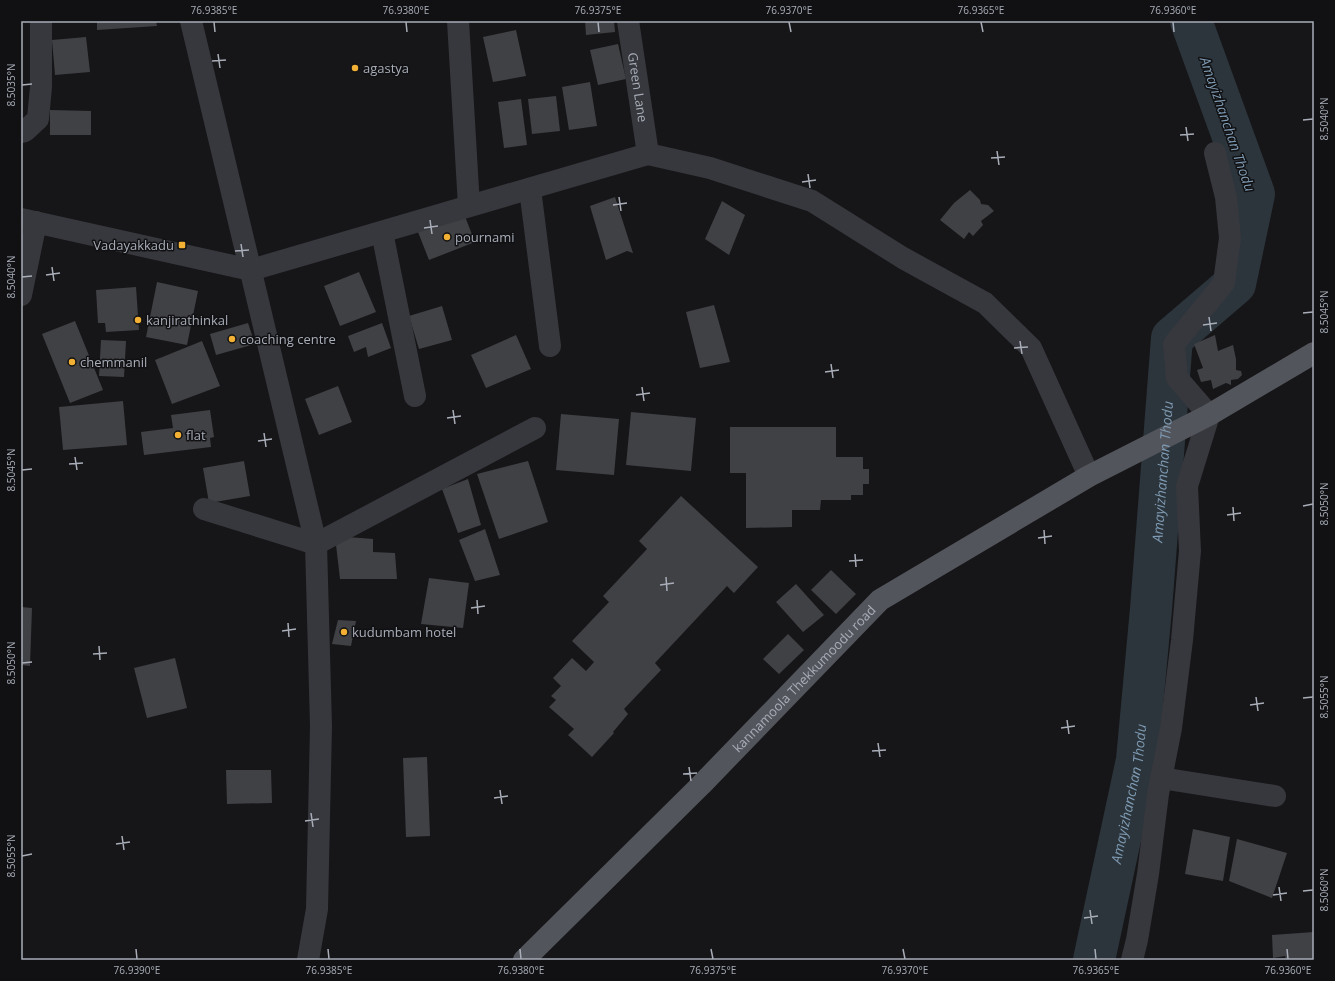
<svg xmlns="http://www.w3.org/2000/svg" width="1335" height="981" font-family="'Open Sans',sans-serif">
<style>
.lines{fill:none;stroke-linecap:round;stroke-linejoin:round}
.river{stroke:#2c353c;stroke-width:42}
.building{fill:#404145}
.minor{stroke:#37383d;stroke-width:22}
.major{stroke:#53555c;stroke-width:22}
.ticks{fill:none;stroke:#a8adb8;stroke-width:1.5}
.poi-dot{fill:#f2b134;stroke:#111113;stroke-width:1.5}
.labels{text-anchor:middle;dominant-baseline:central;stroke-width:3;stroke-linejoin:round;paint-order:stroke}
.poi-label{font-size:13px;fill:#a8adb8;stroke:#111113;text-anchor:start}
.street-label{font-size:13px;fill:#a8adb8;stroke:#111113}
.water-label{font-size:14px;font-style:italic;fill:#7f9bb3;stroke:#111113}
.neatline{fill:none;stroke:#a8adb8;stroke-width:1.5}
.ticks-label{font-size:10px;text-anchor:middle;fill:#a8adb8}
</style>
<rect width="100%" height="100%" fill="#161618"/>
<g class="lines">
<path class="river" id="s1" d="M1094,960L1137,760L1151,609L1172,338L1235,284L1254,194L1191,21"/>
</g>
<path class="building" d="M97,21H156L157,26L97,30Z
M585,21H614L615,32L586,35Z
M516,30L526,76L493,82L483,37Z
M86,37L90,72L55,75L52,40Z
M618,44L626,79L598,85L590,50Z
M590,82L597,126L569,130L562,87Z
M556,96L560,131L532,134L528,99Z
M521,99L527,145L504,148L498,102Z
M50,110L91,111V135H50Z
M970,190L980,200L981,204L988,205L994,211L981,221L983,225L973,236L969,232L964,239L940,220L954,203Z
M615,197L633,253L627,251L606,260L590,206Z
M722,201L745,215L729,255L705,239Z
M464,214L475,242L429,260L418,232Z
M359,272L376,312L340,326L324,286Z
M157,282L198,291L187,345L146,337Z
M136,287L139,330L106,332L105,323H98L96,290Z
M714,305L730,362L700,368L686,312Z
M442,306L452,340L419,349L409,316Z
M75,321L103,390L70,403L42,334Z
M248,323L255,344L216,355L210,334Z
M382,323L391,348L368,357L366,347L354,352L348,336Z
M516,335L531,369L486,388L471,355Z
M1215,335L1218,351L1233,345L1236,359V370L1241,371L1242,375L1238,379L1231,380V385L1226,383L1213,389L1211,380L1201,382L1197,370L1203,368L1194,344Z
M101,340L126,341L124,377L99,376Z
M202,341L220,386L172,404L155,360Z
M338,386L352,422L319,435L305,399Z
M123,401L127,445L63,450L59,407Z
M210,410L214,437L210,438L211,447L144,455L141,432L173,428L171,415Z
M631,412L696,418L691,471L626,465Z
M561,414L619,419L614,475L556,470Z
M730,427H836V457H863V469H869V484H863V495H851V500H821L820,510H792V527L746,528V473H730Z
M244,461L250,496L209,503L203,468Z
M528,461L548,522L499,539L477,474Z
M468,479L481,525L458,533L442,489Z
M681,496L758,567L734,593L727,586L655,663L661,670L624,709L628,714L613,732L614,733L592,757L568,735L574,729L549,707L556,700L551,696L561,686L553,678L572,658L586,671L594,662L572,641L609,602L603,596L647,549L639,541Z
M485,529L500,575L475,581L459,540Z
M335,536L373,539V552L395,553L397,579H340Z
M831,570L856,594L836,614L811,590Z
M429,578L469,583L463,628L421,624Z
M796,584L824,615L803,632L776,602Z
M21,607L32,608L30,666L21,665Z
M338,620L356,621L351,646L332,644Z
M788,634L804,650L779,674L763,659Z
M175,658L187,708L147,718L134,668Z
M427,757L430,836L406,837L403,758Z
M226,770H271L272,803L227,804Z
M1193,829L1230,837L1223,881L1185,874Z
M1237,839L1287,853L1272,898L1229,881Z
M1314,932V960H1286L1285,956L1273,958L1272,935Z"/>
<g class="lines">
<g class="minor">
<path d="M191,21L316,544L321,726L317,909L308,960"/>
<path d="M458,21L469,206"/>
<path id="s2" d="M628,21L648,154"/>
<path d="M21,132L25,131L38,119L41,87V21"/>
<path d="M530,189L550,346"/>
<path d="M21,219L251,270L648,154L710,168L812,201L903,258L985,303L1031,348L1089,476"/>
<path d="M382,232L415,396"/>
<path d="M21,295L36,222"/>
<path d="M204,509L316,544L535,428"/>
<path d="M1161,778L1275,796"/>
<path d="M1132,960L1137,940L1148,874L1158,794L1171,728L1182,640L1190,551L1187,486L1209,415L1177,378L1174,344L1224,283L1230,238L1226,197L1215,153"/>
</g>
<path class="major" id="s3" d="M524,960L701,785L880,600L1089,476L1209,415L1314,353"/>
</g>
<path class="ticks" d="M214,22L215,32M406,22L407,32M598,22L599,32M789,22L791,32M981,22L983,32M1173,22L1174,32M218,54L220,68M212,61L226,60M22,85L32,84M1303,120L1313,119M1186,127L1188,141M1180,135L1194,134M997,151L999,165M991,158L1005,157M808,174L810,188M802,182L816,180M619,197L621,211M613,205L627,203M430,220L432,234M424,228L438,226M241,244L243,257M235,251L249,250M52,267L54,281M46,275L60,273M22,277L32,276M1303,313L1313,312M1209,317L1211,331M1203,325L1217,323M1020,341L1022,354M1014,348L1028,347M831,364L833,378M825,372L839,370M642,387L644,401M636,395L650,393M453,410L455,424M447,418L461,416M264,433L266,447M258,441L272,439M75,457L77,470M69,464L83,463M22,470L32,469M1303,506L1313,504M1233,507L1234,521M1227,515L1241,513M1044,530L1045,544M1038,538L1052,536M855,554L856,567M849,561L863,560M666,577L667,591M660,585L674,583M477,600L478,614M471,608L485,606M288,623L289,637M282,631L296,629M99,646L100,660M93,654L107,653M22,663L32,662M1256,697L1258,711M1303,698L1313,697M1250,705L1264,703M1067,720L1069,734M1061,728L1075,726M878,743L880,757M872,751L886,750M689,767L691,781M683,774L697,773M500,790L502,804M494,798L508,796M311,813L313,827M305,821L319,819M122,836L124,850M116,844L130,842M22,856L32,854M1279,887L1281,901M1303,891L1313,890M1273,895L1287,893M1090,910L1092,924M1084,918L1098,916M136,949L137,959M328,949L329,959M520,949L521,959M711,949L713,959M903,949L905,959M1095,949L1096,959M1287,949L1288,959"/>
<g class="poi-dot">
<circle cx="355" cy="68" r="4"/>
<circle cx="447" cy="237" r="4"/>
<rect x="178" y="241" width="8" height="8" rx="2"/>
<circle cx="138" cy="320" r="4"/>
<circle cx="232" cy="339" r="4"/>
<circle cx="72" cy="362" r="4"/>
<circle cx="178" cy="435" r="4"/>
<circle cx="344" cy="632" r="4"/>
</g>
<g class="labels">
<g class="poi-label">
<text x="363" y="68">agastya</text>
<text x="455" y="237">pournami</text>
<text x="174" y="245" text-anchor="end">Vadayakkadu</text>
<text x="146" y="320">kanjirathinkal</text>
<text x="240" y="339">coaching centre</text>
<text x="80" y="362">chemmanil</text>
<text x="186" y="435">flat</text>
<text x="352" y="632">kudumbam hotel</text>
</g>
<g class="street-label">
<text stroke="none"><textPath href="#s2" startOffset="67">Green Lane</textPath></text>
<text stroke="none"><textPath href="#s3" startOffset="397">kannamoola Thekkumoodu road</textPath></text>
</g>
<g class="water-label">
<text transform="translate(1228 124) rotate(71)">Amayizhanchan Thodu</text>
<text stroke="none"><textPath href="#s1" startOffset="494">Amayizhanchan Thodu</textPath></text>
<text stroke="none"><textPath href="#s1" startOffset="170">Amayizhanchan Thodu</textPath></text>
</g>
</g>
<rect width="1335" height="981" fill="none" stroke="#111113" stroke-width="44"/>
<rect x="22" y="22" width="1291" height="937" class="neatline"/>
<g class="ticks-label">
<text x="214" y="14">76.9385°E</text>
<text x="406" y="14">76.9380°E</text>
<text x="598" y="14">76.9375°E</text>
<text x="789" y="14">76.9370°E</text>
<text x="981" y="14">76.9365°E</text>
<text x="1173" y="14">76.9360°E</text>
<text transform="translate(11 85) rotate(-90)" y="4">8.5035°N</text>
<text transform="translate(1324 119) rotate(-90)" y="4">8.5040°N</text>
<text transform="translate(11 277) rotate(-90)" y="4">8.5040°N</text>
<text transform="translate(1324 312) rotate(-90)" y="4">8.5045°N</text>
<text transform="translate(11 470) rotate(-90)" y="4">8.5045°N</text>
<text transform="translate(1324 504) rotate(-90)" y="4">8.5050°N</text>
<text transform="translate(11 663) rotate(-90)" y="4">8.5050°N</text>
<text transform="translate(1324 697) rotate(-90)" y="4">8.5055°N</text>
<text transform="translate(11 856) rotate(-90)" y="4">8.5055°N</text>
<text transform="translate(1324 890) rotate(-90)" y="4">8.5060°N</text>
<text x="137" y="974">76.9390°E</text>
<text x="329" y="974">76.9385°E</text>
<text x="521" y="974">76.9380°E</text>
<text x="713" y="974">76.9375°E</text>
<text x="905" y="974">76.9370°E</text>
<text x="1096" y="974">76.9365°E</text>
<text x="1288" y="974">76.9360°E</text>
</g>
</svg>
